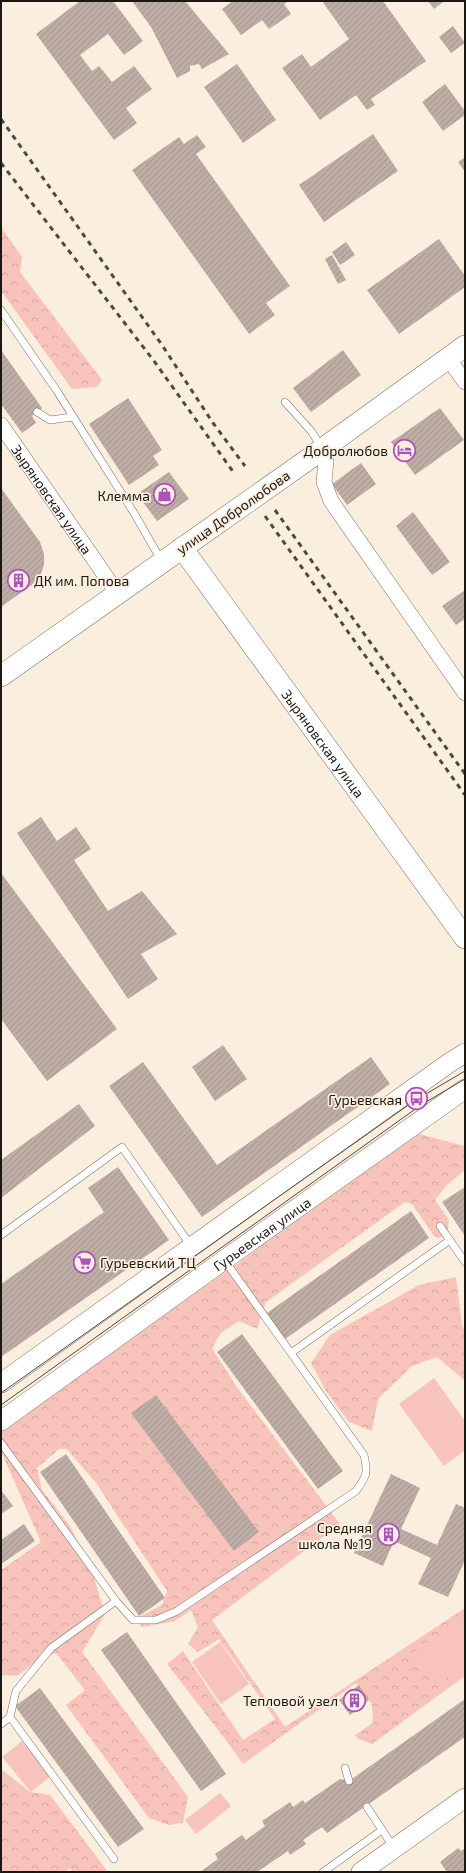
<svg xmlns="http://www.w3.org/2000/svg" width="466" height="1873" font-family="'Exo 2',sans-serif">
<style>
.forest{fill:url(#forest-crowns)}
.park{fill:#f8c3bb}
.building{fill:url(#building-hatch)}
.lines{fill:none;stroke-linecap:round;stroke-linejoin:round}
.service-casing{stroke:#7b7164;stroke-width:8}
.minor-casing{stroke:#7b7164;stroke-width:16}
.tertiary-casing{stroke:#7b7164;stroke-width:20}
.secondary-casing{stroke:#7b7164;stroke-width:22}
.service{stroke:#fff;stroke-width:7}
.minor{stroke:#fff;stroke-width:15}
.tertiary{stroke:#fff;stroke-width:19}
.secondary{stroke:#fff;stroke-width:21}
.tram{stroke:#4f4941;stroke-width:1}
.rail{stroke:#4f4941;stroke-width:3;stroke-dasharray:5 5;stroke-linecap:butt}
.secondary-bridge-casing{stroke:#7b7164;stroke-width:22;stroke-linecap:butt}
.secondary-bridge{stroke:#fff;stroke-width:21}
.labels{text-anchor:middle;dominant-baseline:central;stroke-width:3.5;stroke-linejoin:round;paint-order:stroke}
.poi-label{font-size:14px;fill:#1b1711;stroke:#faeedf;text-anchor:end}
.street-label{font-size:14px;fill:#1b1711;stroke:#faeedf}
</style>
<defs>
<pattern id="forest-crowns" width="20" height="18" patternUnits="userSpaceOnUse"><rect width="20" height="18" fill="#f8c3bb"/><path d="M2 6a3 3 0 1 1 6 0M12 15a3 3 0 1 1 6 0" fill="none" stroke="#d4a7a0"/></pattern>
<pattern id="building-hatch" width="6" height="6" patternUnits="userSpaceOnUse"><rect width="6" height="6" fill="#beada4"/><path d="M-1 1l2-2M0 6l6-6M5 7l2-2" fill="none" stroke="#a3948c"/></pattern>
</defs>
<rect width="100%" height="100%" fill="#faeedf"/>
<path class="forest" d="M1,227L22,257L20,272L102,380L97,387L72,389L1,291Z
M419,1134L465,1146V1170L447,1185L435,1200L449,1220L447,1235L439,1238L434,1236L412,1204L405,1202L266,1302L257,1329L239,1321L221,1333L212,1348L236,1386L340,1524L212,1620L285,1727L465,1608V1676L372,1744L357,1738L355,1735L373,1723L372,1704L356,1683L243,1764L225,1739L167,1664L183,1651L243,1740L275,1719L219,1639L198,1652L188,1644L198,1627L191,1610L175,1621L142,1627L135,1619L162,1605L167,1591L96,1483L67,1449H59L37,1468L42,1490L70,1526L92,1571L105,1614L82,1652L188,1797L183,1823L169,1825L149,1818L66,1705L85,1690L56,1653L40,1659L17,1676L1,1675V1570L41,1542L1,1451V1432Z
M456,1277L462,1325L465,1331V1381L437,1357L412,1366L378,1399L372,1431L349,1422L326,1391L311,1363L330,1335L419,1285Z
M1,1769L30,1792L50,1795L108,1872H73L70,1868L65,1872H1Z"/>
<path class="park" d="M434,1378L465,1421V1450L444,1466L399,1404Z
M465,1615V1665L438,1685L414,1653Z
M220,1642L249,1684L221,1704L192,1662Z
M22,1741L51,1776L31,1792L2,1757Z
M220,1793L231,1806L196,1834L185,1820Z"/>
<path class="building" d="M80,1H113L143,41L124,55L108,34L80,55L92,71L99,66L112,82L134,66L152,89L126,108L137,123L114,140L36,34Z
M132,1H185L229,54L202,69L199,64L190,66V71L177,78L151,27Z
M233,1H288L284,4L291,14L269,29L262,20L241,35L222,9Z
M322,1H383L426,61L371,99L375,105L367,110L356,95L320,120L282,68L302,54L311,67L349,39Z
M428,1H444L434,9Z
M453,26L465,43L451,53L439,37Z
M237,64L276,120L243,143L204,87Z
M445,84L465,111V115L443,131L422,102Z
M373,134L398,171L324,222L299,185Z
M197,135L206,147L196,154L290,286L266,303L275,315L249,334L132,170L179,137L184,144Z
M465,157V172L458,162Z
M439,239L465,276V287L399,334L367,290Z
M346,242L355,255L340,265L332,252Z
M332,255L346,280L338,284L325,259Z
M1,350L42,408L32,416L36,423L22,433L1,404Z
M343,350L361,375L311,412L293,388Z
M128,398L162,450L153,456L159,465L129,485L89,424Z
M440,408L464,440L415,475L391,442Z
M361,463L376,484L347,505L332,484Z
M169,472L189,499L157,521L137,494Z
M1,488L40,542L44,554V565L40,576L33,584L1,607Z
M413,512L450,562L432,575L396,526Z
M465,590V619L456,625L442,606Z
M41,817L57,841L76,827L91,849L74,860L108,911L142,891L177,934L141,954L158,979L128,999L17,833Z
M1,873L117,1029L47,1081L1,1019Z
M223,1045L247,1079L215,1101L192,1067Z
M371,1057L390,1084L202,1217L109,1086L143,1062L217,1165Z
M79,1104L95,1126L1,1198V1160Z
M118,1167L169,1240L1,1357V1284L104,1212L88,1188Z
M465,1187V1236L442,1202Z
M411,1211L429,1238L285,1339L267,1313Z
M242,1334L343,1471L318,1489L217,1352Z
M156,1395L259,1532L234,1551L131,1413Z
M66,1454L165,1598L139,1616L40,1472Z
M391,1474L420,1488L401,1529L437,1545L456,1504L465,1508V1560L448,1597L418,1584L431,1558L394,1541L383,1566L354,1553Z
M1,1490L13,1506L1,1514Z
M24,1524L35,1541L1,1564V1540Z
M127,1632L226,1774L201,1791L101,1650Z
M359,1685L369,1700L350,1715L339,1700Z
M40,1688L144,1829L118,1847L15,1706Z
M465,1699V1737L327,1833L322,1827L303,1840L306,1844L290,1855L288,1851L257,1872H200L218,1859L215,1854L242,1835L246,1840L265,1826L262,1821L290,1802L293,1807L303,1800L305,1803L340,1779L349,1781Z
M458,1848L461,1851L465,1848V1872H447L440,1862Z"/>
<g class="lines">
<defs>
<path id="service" d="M1,310L57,391L134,513L161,560
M285,402L311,431L321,446
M37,412L50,420L73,417
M440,1226L465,1262
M1,1235L122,1147L191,1246
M291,1353L450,1240
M1,1443L116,1601L133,1620H156L177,1611L356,1491C367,1476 368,1473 364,1455L225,1261
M10,1717L114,1859
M1,1724L10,1717L16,1691L51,1648L116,1601
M345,1768L349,1781
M367,1807L394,1848
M323,1872L382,1830"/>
<g id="minor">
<path d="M448,358L465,382"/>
<path id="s1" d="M1,425L118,594"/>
<path d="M323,448L326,461L324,482L331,501L465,693"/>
</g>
<g id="tertiary">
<path d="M1,1383L449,1063L465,1053"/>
<path id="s2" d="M1,1421L224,1260L465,1089"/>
<path d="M361,1872L465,1798"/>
</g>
<g id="secondary">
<path d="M303,463L465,346"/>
<path id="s3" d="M182,548L465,938"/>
<path d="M1,676L215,525"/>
</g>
</defs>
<use href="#service" class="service-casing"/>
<use href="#minor" class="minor-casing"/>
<use href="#tertiary" class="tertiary-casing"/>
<use href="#secondary" class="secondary-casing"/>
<use href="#service" class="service"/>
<use href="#minor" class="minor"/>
<use href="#tertiary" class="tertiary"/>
<use href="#secondary" class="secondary"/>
<path class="tram" d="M1,1393L414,1101L465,1071
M1,1405L421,1105L465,1079"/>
<path class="rail" d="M1,119L162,345L213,423L245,466
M1,163L154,361L234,473
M275,510L465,774
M265,516L465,795"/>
<defs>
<path id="secondary-bridge" d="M215,525L303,463"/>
</defs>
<use href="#secondary-bridge" class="secondary-bridge-casing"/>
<use href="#secondary-bridge" class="secondary-bridge"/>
</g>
<defs>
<symbol id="hotel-ring" viewBox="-11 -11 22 22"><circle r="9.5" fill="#faeedf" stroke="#ad51bc" stroke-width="1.5"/><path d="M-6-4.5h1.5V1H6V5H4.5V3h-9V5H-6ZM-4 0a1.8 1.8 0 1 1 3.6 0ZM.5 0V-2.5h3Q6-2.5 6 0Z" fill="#ad51bc"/></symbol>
<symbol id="shop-ring" viewBox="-11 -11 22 22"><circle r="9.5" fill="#faeedf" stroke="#ad51bc" stroke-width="1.5"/><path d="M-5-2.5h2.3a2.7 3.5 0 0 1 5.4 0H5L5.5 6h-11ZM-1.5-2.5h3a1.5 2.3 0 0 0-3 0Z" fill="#ad51bc"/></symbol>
<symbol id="building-ring" viewBox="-11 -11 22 22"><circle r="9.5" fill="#faeedf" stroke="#ad51bc" stroke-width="1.5"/><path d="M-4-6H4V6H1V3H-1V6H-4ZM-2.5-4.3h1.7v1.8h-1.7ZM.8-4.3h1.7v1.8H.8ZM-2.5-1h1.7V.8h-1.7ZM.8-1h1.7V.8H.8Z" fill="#ad51bc"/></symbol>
<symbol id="bus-ring" viewBox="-11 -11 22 22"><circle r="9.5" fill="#faeedf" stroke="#ad51bc" stroke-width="1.5"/><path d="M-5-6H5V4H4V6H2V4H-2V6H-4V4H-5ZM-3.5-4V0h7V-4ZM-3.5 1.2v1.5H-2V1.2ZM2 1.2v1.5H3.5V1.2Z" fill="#ad51bc"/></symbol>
<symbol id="supermarket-ring" viewBox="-11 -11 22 22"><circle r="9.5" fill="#faeedf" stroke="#ad51bc" stroke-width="1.5"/><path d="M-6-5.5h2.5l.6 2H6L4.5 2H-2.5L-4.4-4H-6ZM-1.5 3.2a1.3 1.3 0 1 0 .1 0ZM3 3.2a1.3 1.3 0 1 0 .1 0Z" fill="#ad51bc"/></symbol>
</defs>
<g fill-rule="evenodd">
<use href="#hotel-ring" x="392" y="438" width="25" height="25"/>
<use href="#shop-ring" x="152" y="482" width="25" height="25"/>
<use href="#building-ring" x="6" y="568" width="25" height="25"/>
<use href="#bus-ring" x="404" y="1086" width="25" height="25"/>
<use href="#supermarket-ring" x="72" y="1250" width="25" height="25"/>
<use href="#building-ring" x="376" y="1522" width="25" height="25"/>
<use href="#building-ring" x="342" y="1688" width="25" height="25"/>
</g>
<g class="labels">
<g class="poi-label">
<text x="388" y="450">Добролюбов</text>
<text x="150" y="495">Клемма</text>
<text x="34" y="580" text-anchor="start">ДК им. Попова</text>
<text x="402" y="1099">Гурьевская</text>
<text x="100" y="1262" text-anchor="start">Гурьевский ТЦ</text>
<text x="372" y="1527">Средняя<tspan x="372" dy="16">школа №19</tspan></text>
<text x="338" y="1700">Тепловой узел</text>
</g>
<g class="street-label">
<text stroke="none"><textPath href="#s1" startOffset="90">Зыряновская улица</textPath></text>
<text transform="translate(233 512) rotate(-35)">улица Добролюбова</text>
<text stroke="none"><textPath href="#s3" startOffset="241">Зыряновская улица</textPath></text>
<text stroke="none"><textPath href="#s2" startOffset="321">Гурьевская улица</textPath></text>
</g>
</g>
<rect width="466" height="1873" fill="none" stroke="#1b1711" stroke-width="4"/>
</svg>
